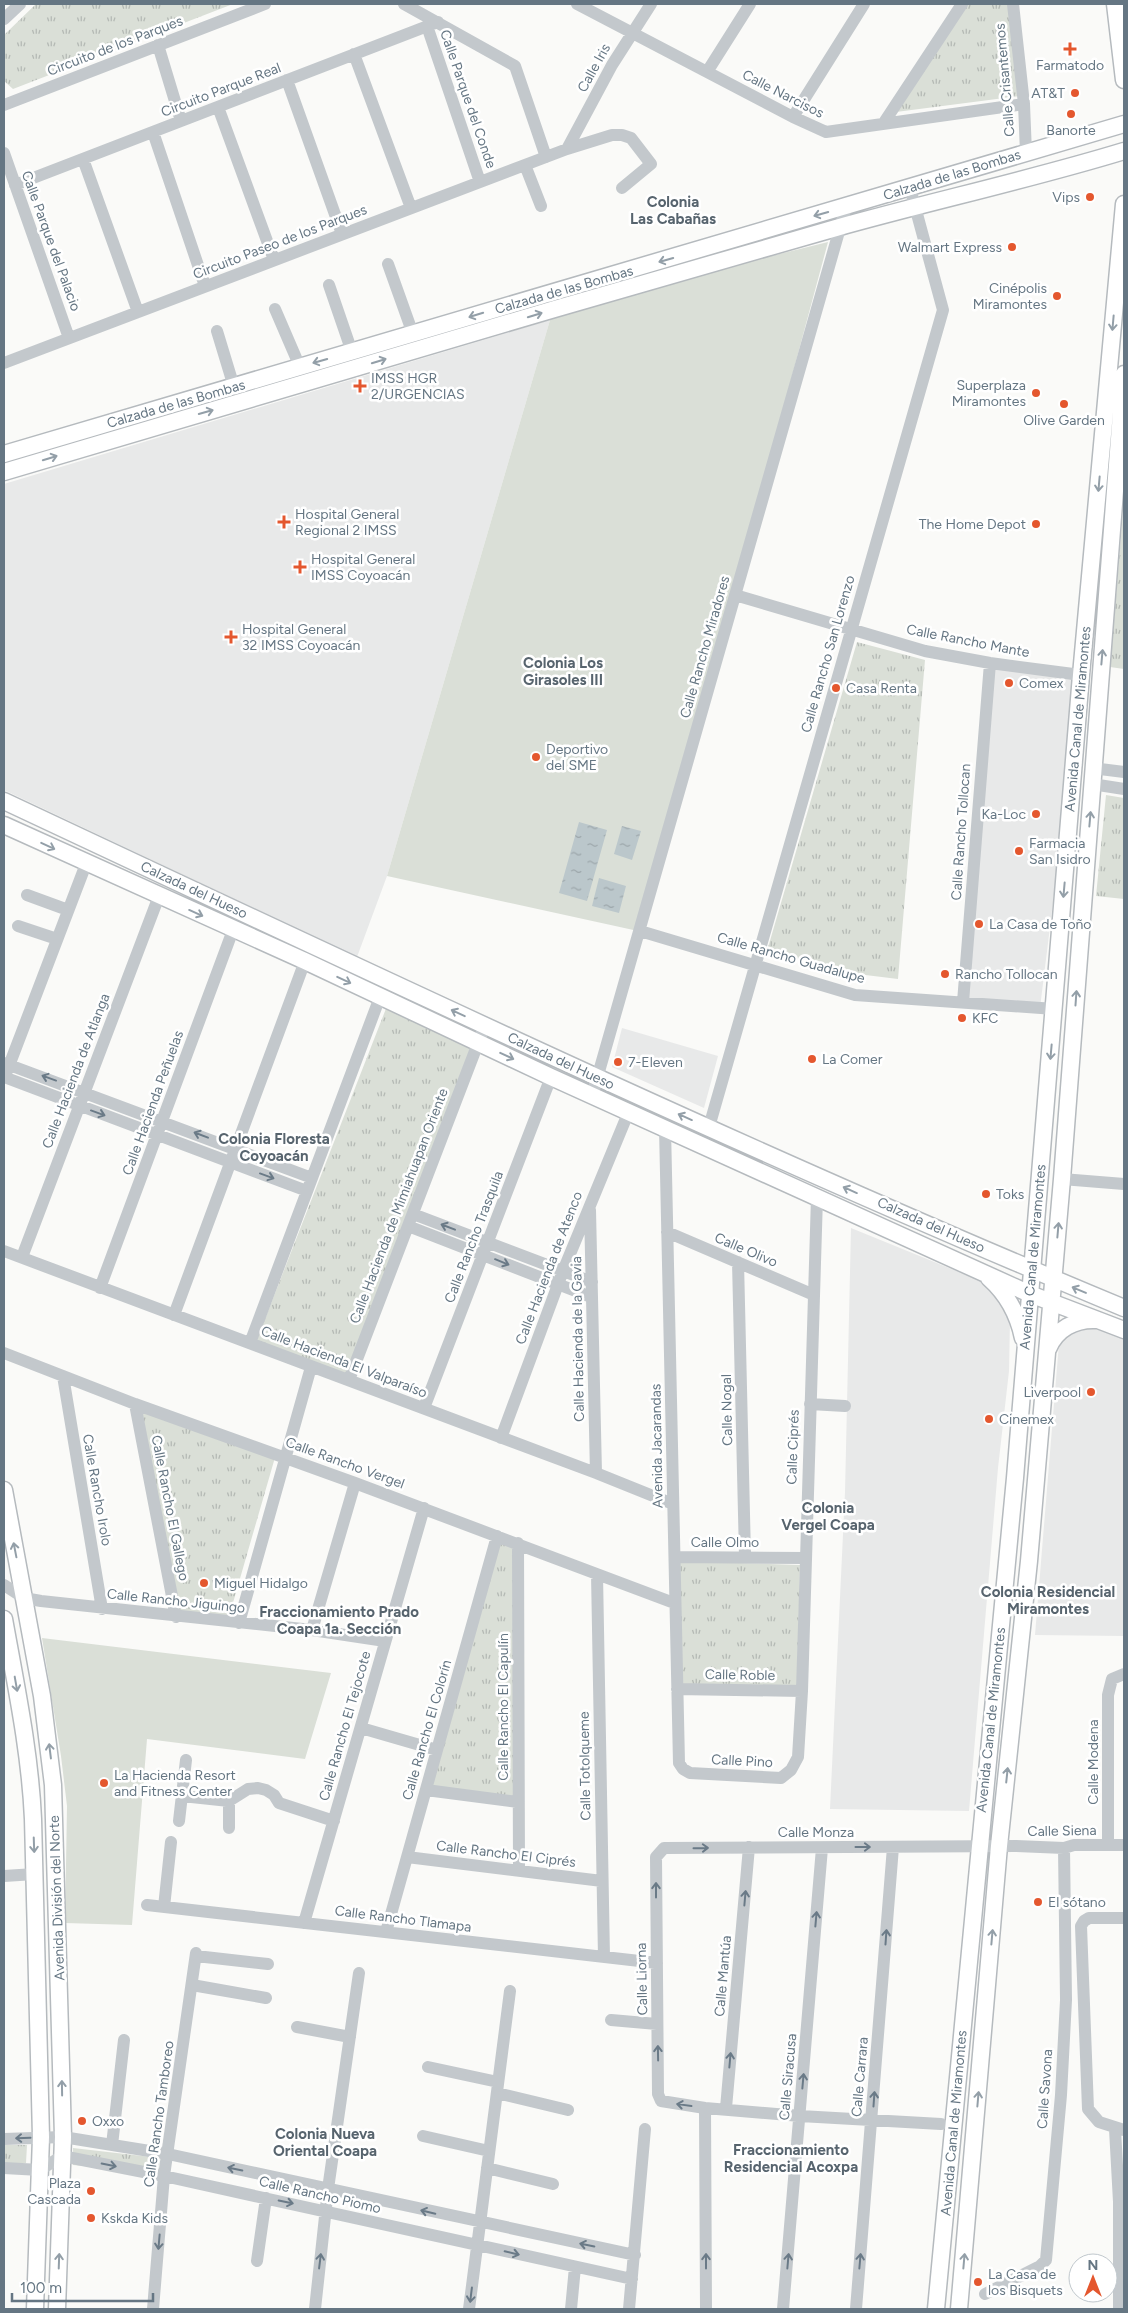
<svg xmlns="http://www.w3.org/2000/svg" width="1128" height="2313" font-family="Figtree,sans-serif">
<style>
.built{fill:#e8e9e9}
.grass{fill:#dadfd7}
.park{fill:url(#park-tufts)}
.water{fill:url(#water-ripples)}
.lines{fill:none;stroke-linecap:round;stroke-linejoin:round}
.major-casing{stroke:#b5babe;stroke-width:19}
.minor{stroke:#c3c8cc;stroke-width:12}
.major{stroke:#fff;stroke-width:16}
.oneway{stroke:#939fa8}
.oneway2{stroke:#6a7a87}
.poi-dot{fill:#e4572e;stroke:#fff;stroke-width:2}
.labels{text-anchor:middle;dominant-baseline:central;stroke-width:5;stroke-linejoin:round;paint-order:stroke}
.street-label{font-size:14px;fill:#657683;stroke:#fff}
.poi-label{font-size:14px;fill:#657683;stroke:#fff;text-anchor:start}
.neighbourhood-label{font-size:15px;font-weight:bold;fill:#57646e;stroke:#fff}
</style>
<defs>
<pattern id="park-tufts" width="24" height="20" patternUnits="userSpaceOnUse" patternTransform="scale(1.25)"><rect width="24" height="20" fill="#dadfd7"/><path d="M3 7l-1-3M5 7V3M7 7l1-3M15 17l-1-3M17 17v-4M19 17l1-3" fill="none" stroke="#b4b9b4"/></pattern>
<pattern id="water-ripples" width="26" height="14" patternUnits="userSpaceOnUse" patternTransform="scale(1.25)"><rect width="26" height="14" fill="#bbc7cb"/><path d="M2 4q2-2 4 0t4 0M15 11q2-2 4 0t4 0" fill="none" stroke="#9ca6aa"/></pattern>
</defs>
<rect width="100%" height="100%" fill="#fafaf8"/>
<path class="built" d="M550,320L387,876L357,957L4,790V484Z
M992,663L1081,675L1040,1008L958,1000Z
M622,1028L718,1056L704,1108L612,1067Z
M851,1228L981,1281L996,1294L1010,1320L1009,1371L998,1468L969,1811L830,1809L845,1492Z
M1086,1324L1124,1336V1636L1035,1635L1059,1343L1073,1328Z"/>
<path class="grass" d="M828,242L732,599L638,931L387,876L550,320L549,311Z
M42,1638L331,1673L305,1759L147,1739L132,1925L65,1923L67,1806L61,1756Z"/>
<path class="park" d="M36,4H233L13,89L4,81V35Z
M966,4H1010L1019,96L896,112Z
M1124,501V669L1110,667Z
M857,642L925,660L898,979L841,972L767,951Z
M1106,795L1124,798V899L1096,896Z
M387,1006L474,1048L347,1375L256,1342Z
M139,1410L276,1454L228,1620L179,1612Z
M497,1542L517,1548L515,1798L428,1788Z
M676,1561L800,1565L797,1686L678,1684Z
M4,2145H27L26,2163L4,2164Z
M73,2148L160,2158L158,2173L73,2165Z"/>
<path class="water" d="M579,822L607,830L587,901L559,893Z
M622,826L641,831L632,860L614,854Z
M599,878L626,886L619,913L592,906Z"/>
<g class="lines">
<defs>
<path id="major" d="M1115,4L1124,80
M4,454L1124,124
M4,472C280,389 558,307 836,228C932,201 1029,180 1124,151
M4,801C375,975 746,1151 1124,1308
M4,825L305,961L551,1077L1030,1294L1124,1330
M989,1278C1007,1294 1018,1314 1023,1338
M1048,1349C1056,1329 1075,1319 1096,1320
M4,1490L42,1696L53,1785L63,2137L57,2309
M4,1619C16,1686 30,1752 33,1819L41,2137L35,2309
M936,2309L1015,1478L1081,675L1124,204
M959,2309L999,1846L1029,1561L1062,1179L1124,374"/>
</defs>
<use href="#major" class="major-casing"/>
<path class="minor" d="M404,4L515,66L546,157
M577,4L793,117L826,132L1024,104
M1013,4L1024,104L1026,153
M4,19L20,4
M427,26L480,182
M158,45L181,121
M354,54L411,208
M707,72L750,4
M287,80L342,234
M4,105L265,4
M218,107L274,260
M793,117L864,4
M883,124L962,4
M153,132L205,286
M567,149L612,65L651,4
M4,153L69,338
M83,159L138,312
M525,165L541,206
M15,185L438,22
M388,264L413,334
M329,285L352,352
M275,309L300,367
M217,331L234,387
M4,363L567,149L612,135H622L631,138L651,164L622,188
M735,595L925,651L990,663L1081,675
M1092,768L1124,772
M1092,784L1124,789
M27,895L68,910
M18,926L57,939
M640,931L855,995L1055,1009
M963,1002L990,663
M4,1063L312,1178
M7,1071L86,864
M4,1077L307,1191
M592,1096L846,207
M709,1127L943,310L910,188
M665,1128L679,1763L683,1769L690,1773L781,1778L791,1770L798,1757L802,1691L817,1197
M1062,1179L1124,1184
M590,1210L596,1473
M413,1214L592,1282
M408,1226L591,1297
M667,1232L814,1295
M4,1251L596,1473L673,1504
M22,1257L159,896
M738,1262L745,1556
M100,1288L233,930
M174,1315L305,961
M250,1343L380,997
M4,1353L135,1404L355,1483L674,1603
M63,1376L102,1609
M349,1380L485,1025
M135,1404L176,1617
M810,1404L845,1406
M424,1408L551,1077
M501,1438L563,1271L629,1111
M518,1543L519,1871
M675,1557L805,1558
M597,1574L604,1957
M4,1585L24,1598L41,1601L312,1630L385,1641
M239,1623L311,1367
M312,1630L355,1483
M677,1689L802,1691
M361,1728L437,1750
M426,1790L518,1802
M182,1796L229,1801L248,1789L258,1788L266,1790L274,1795L279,1803L334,1821
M179,1821L186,1760
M229,1828V1801
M1108,1845V1695L1112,1679L1124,1674
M407,1857L602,1881
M4,1876L35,1874
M147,1905L657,1963
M164,1907L171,1842
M1124,1918H1089L1084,1921L1081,1926L1088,2109L1099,2122L1124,2130
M304,1923L424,1508
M386,1932L497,1536
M196,1956L268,1964
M192,1985L266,1998
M611,2020L657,2024
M297,2027L350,2037
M428,2067L498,2082
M497,2093L568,2110
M705,2108L706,2309
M726,2108L749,1847
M941,2124L800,2116L705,2108L661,2101L658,2094L656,1857L664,1848L1016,1846L1064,1848L1074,1845H1124
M1115,2129L1119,2202V2309
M423,2136L489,2151
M4,2139L63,2137L168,2154L635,2255
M112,2145L124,2040
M4,2168L40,2170L62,2156L164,2176L632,2279
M487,2168L553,2184
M257,2261L266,2198
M985,2294L1040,2266L1046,2260L1061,2095L1066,2000L1064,1848
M153,2309L164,2176L196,1953
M315,2309L328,2189L359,1973
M469,2309L510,1991
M571,2309L575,2267
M629,2309L645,2129
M783,2309L822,1848
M856,2309L893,1847"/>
<use href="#major" class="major"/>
</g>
<defs><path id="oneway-shaft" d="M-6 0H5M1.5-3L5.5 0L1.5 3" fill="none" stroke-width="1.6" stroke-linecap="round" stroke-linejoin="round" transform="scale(1.25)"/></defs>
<g class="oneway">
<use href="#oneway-shaft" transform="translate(821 214) rotate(164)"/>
<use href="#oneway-shaft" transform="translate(666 260) rotate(164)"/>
<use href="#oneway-shaft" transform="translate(476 315) rotate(163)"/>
<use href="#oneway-shaft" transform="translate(535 315) rotate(-17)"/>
<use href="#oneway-shaft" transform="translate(1113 323) rotate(95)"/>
<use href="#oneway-shaft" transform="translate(320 361) rotate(164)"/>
<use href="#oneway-shaft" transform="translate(379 361) rotate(-17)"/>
<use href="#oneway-shaft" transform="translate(206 412) rotate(-16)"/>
<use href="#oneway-shaft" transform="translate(50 458) rotate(-17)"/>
<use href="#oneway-shaft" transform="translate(1099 484) rotate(95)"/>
<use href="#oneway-shaft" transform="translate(1102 657) rotate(-85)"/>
<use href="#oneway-shaft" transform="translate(1090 819) rotate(-85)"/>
<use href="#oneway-shaft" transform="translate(48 846) rotate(25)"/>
<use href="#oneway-shaft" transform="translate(1064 890) rotate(95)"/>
<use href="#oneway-shaft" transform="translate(196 913) rotate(24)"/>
<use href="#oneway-shaft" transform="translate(344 980) rotate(25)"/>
<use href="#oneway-shaft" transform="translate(1076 998) rotate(-86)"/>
<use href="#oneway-shaft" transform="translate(458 1013) rotate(-155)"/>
<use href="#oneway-shaft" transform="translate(1051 1052) rotate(95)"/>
<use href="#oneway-shaft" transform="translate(507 1056) rotate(25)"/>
<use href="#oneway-shaft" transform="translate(685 1117) rotate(-156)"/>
<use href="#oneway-shaft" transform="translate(850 1190) rotate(-156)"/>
<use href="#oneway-shaft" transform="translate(1058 1230) rotate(-85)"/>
<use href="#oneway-shaft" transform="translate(1079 1290) rotate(-157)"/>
<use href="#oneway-shaft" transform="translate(15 1550) rotate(-101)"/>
<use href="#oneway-shaft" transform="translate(16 1684) rotate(80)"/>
<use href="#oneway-shaft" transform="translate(50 1751) rotate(-97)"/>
<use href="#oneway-shaft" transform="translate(1007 1775) rotate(-84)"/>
<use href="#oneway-shaft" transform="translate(34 1845) rotate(88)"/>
<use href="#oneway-shaft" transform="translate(992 1937) rotate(-85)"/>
<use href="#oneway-shaft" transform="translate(62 2088) rotate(-91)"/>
<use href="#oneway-shaft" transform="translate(978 2099) rotate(-85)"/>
<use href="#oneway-shaft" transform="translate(59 2261) rotate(-88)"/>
<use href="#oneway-shaft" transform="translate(964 2261) rotate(-85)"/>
</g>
<g class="oneway2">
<use href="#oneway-shaft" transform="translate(49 1078) rotate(-160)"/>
<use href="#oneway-shaft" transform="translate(98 1113) rotate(20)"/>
<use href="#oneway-shaft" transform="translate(201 1135) rotate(-159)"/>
<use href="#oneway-shaft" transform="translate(267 1176) rotate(20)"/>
<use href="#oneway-shaft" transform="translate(448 1227) rotate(-159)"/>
<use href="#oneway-shaft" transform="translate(502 1262) rotate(22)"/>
<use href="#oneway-shaft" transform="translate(863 1847)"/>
<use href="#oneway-shaft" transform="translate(701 1848) rotate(-1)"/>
<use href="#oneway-shaft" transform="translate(656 1890) rotate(-90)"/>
<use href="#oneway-shaft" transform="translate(745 1898) rotate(-85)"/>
<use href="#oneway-shaft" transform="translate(816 1919) rotate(-85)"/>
<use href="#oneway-shaft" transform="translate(886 1937) rotate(-86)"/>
<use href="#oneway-shaft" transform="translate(658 2053) rotate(-91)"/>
<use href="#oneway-shaft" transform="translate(730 2060) rotate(-85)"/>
<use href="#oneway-shaft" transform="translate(803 2081) rotate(-85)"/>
<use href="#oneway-shaft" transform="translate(874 2099) rotate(-86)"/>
<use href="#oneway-shaft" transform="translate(684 2105) rotate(-172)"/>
<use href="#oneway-shaft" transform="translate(23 2138) rotate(178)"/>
<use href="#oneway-shaft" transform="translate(109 2165) rotate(11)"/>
<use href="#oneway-shaft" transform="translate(235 2169) rotate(-168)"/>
<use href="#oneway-shaft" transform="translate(286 2202) rotate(12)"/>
<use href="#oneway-shaft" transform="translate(428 2212) rotate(-167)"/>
<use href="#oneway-shaft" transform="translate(159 2242) rotate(95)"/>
<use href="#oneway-shaft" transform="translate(587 2245) rotate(-168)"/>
<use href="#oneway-shaft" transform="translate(512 2253) rotate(13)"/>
<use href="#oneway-shaft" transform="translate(320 2261) rotate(-83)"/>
<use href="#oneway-shaft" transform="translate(706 2261) rotate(-90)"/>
<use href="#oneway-shaft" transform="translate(788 2261) rotate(-85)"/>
<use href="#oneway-shaft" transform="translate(860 2261) rotate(-85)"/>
<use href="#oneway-shaft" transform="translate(471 2295) rotate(97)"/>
</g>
<g class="poi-dot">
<path d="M1067.5 41.5h5v5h5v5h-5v5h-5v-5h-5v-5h5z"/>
<circle cx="1075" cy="93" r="5"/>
<circle cx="1071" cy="114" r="5"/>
<circle cx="1090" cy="197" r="5"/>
<circle cx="1012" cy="247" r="5"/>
<circle cx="1057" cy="296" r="5"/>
<path d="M357.5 378.5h5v5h5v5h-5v5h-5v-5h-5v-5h5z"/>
<circle cx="1036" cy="393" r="5"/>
<circle cx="1064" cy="404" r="5"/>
<path d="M281.5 514.5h5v5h5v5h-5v5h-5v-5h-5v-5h5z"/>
<circle cx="1036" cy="524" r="5"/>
<path d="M297.5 559.5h5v5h5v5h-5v5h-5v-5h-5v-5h5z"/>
<path d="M228.5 629.5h5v5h5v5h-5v5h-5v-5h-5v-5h5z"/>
<circle cx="1009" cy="683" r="5"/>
<circle cx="836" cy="688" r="5"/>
<circle cx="536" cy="757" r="5"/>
<circle cx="1036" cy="814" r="5"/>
<circle cx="1019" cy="851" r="5"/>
<circle cx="979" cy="924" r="5"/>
<circle cx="945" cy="974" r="5"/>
<circle cx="962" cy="1018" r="5"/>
<circle cx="812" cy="1059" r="5"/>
<circle cx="618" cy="1062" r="5"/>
<circle cx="986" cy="1194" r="5"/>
<circle cx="1091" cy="1392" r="5"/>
<circle cx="989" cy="1419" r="5"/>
<circle cx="204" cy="1583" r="5"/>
<circle cx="104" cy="1783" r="5"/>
<circle cx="1038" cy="1902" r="5"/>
<circle cx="82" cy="2121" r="5"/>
<circle cx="91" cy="2191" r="5"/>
<circle cx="91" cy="2218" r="5"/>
<circle cx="978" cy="2282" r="5"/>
</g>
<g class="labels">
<g class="street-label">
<text transform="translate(115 46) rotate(-21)">Circuito de los Parques</text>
<text transform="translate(594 68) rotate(-61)">Calle Iris</text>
<text transform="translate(1005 80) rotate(-95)">Calle Crisantemos</text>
<text transform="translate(221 90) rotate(-21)">Circuito Parque Real</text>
<text transform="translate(783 94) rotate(27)">Calle Narcisos</text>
<text transform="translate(468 99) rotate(71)">Calle Parque del Conde</text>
<text transform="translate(952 175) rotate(-17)">Calzada de las Bombas</text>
<text transform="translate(51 241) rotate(70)">Calle Parque del Palacio</text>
<text transform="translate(280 242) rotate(-21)">Circuito Paseo de los Parques</text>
<text transform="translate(564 290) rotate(-16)">Calzada de las Bombas</text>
<text transform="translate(176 404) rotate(-16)">Calzada de las Bombas</text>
<text transform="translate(968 641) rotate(11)">Calle Rancho Mante</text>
<text transform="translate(705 647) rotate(-74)">Calle Rancho Miradores</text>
<text transform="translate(828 654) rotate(-74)">Calle Rancho San Lorenzo</text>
<text transform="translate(1078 719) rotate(-85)">Avenida Canal de Miramontes</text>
<text transform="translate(961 832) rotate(-86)">Calle Rancho Tollocan</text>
<text transform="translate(194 890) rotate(25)">Calzada del Hueso</text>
<text transform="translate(791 958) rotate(16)">Calle Rancho Guadalupe</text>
<text transform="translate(561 1061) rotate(25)">Calzada del Hueso</text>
<text transform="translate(76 1071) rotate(-69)">Calle Hacienda de Atlanga</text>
<text transform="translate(153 1103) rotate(-70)">Calle Hacienda Peñuelas</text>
<text transform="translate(399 1206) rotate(-69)">Calle Hacienda de Mimiahuapan Oriente</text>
<text transform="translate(931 1225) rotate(24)">Calzada del Hueso</text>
<text transform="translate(474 1237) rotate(-69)">Calle Rancho Trasquila</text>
<text transform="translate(746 1250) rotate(23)">Calle Olivo</text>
<text transform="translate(1033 1257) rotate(-85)">Avenida Canal de Miramontes</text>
<text transform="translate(549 1268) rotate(-69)">Calle Hacienda de Atenco</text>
<text transform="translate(578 1339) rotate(-91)">Calle Hacienda de la Gavia</text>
<text transform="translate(344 1362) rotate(21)">Calle Hacienda El Valparaíso</text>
<text transform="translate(727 1410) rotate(-91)">Calle Nogal</text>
<text transform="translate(657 1446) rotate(-91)">Avenida Jacarandas</text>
<text transform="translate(793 1447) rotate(-88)">Calle Ciprés</text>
<text transform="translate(345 1463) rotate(20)">Calle Rancho Vergel</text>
<text transform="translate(97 1490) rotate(80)">Calle Rancho Irolo</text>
<text transform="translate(170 1508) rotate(79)">Calle Rancho El Gallego</text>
<text x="725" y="1542">Calle Olmo</text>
<text transform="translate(176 1601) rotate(6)">Calle Rancho Jiguingo</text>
<text transform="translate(740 1675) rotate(1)">Calle Roble</text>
<text transform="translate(503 1707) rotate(-90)">Calle Rancho El Capulín</text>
<text transform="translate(991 1720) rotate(-84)">Avenida Canal de Miramontes</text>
<text transform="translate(345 1726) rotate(-74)">Calle Rancho El Tejocote</text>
<text transform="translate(427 1730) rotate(-74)">Calle Rancho El Colorín</text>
<text transform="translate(742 1761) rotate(3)">Calle Pino</text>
<text transform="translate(1093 1762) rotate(-90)">Calle Modena</text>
<text transform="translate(585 1766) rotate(-91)">Calle Totolqueme</text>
<text transform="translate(1062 1831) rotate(-1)">Calle Siena</text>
<text x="816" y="1832">Calle Monza</text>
<text transform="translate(506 1854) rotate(7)">Calle Rancho El Ciprés</text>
<text transform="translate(57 1898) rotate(-92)">Avenida División del Norte</text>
<text transform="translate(403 1919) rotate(7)">Calle Rancho Tlamapa</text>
<text transform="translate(723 1976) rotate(-85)">Calle Mantúa</text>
<text transform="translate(642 1979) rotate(-91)">Calle Liorna</text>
<text transform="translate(788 2077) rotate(-85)">Calle Siracusa</text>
<text transform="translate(860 2077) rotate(-85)">Calle Carrara</text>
<text transform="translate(1045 2089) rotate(-86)">Calle Savona</text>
<text transform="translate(159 2114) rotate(-82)">Calle Rancho Tamboreo</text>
<text transform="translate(954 2123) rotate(-85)">Avenida Canal de Miramontes</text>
<text transform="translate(320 2195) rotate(13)">Calle Rancho Piomo</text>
</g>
<g class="poi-label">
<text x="1070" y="65" text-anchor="middle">Farmatodo</text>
<text x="1065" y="93" text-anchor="end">AT&amp;T</text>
<text x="1071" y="130" text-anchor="middle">Banorte</text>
<text x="1080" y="197" text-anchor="end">Vips</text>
<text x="1002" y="247" text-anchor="end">Walmart Express</text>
<text x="1047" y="288" text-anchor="end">Cinépolis<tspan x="1047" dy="16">Miramontes</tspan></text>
<text x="371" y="378">IMSS HGR<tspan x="371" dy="16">2/URGENCIAS</tspan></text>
<text x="1026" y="385" text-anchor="end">Superplaza<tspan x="1026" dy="16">Miramontes</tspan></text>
<text x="1064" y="420" text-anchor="middle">Olive Garden</text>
<text x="295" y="514">Hospital General<tspan x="295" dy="16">Regional 2 IMSS</tspan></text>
<text x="1026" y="524" text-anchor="end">The Home Depot</text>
<text x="311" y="559">Hospital General<tspan x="311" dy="16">IMSS Coyoacán</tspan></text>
<text x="242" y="629">Hospital General<tspan x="242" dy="16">32 IMSS Coyoacán</tspan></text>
<text x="1019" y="683">Comex</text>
<text x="846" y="688">Casa Renta</text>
<text x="546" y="749">Deportivo<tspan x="546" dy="16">del SME</tspan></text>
<text x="1026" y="814" text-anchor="end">Ka-Loc</text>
<text x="1029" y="843">Farmacia<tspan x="1029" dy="16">San Isidro</tspan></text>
<text x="989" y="924">La Casa de Toño</text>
<text x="955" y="974">Rancho Tollocan</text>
<text x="972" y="1018">KFC</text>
<text x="822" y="1059">La Comer</text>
<text x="628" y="1062">7-Eleven</text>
<text x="996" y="1194">Toks</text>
<text x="1081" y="1392" text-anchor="end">Liverpool</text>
<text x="999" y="1419">Cinemex</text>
<text x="214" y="1583">Miguel Hidalgo</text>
<text x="114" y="1775">La Hacienda Resort<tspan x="114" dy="16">and Fitness Center</tspan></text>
<text x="1048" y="1902">El sótano</text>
<text x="92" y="2121">Oxxo</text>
<text x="81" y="2183" text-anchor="end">Plaza<tspan x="81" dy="16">Cascada</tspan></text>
<text x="101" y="2218">Kskda Kids</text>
<text x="988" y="2274">La Casa de<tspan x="988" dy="16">los Bisquets</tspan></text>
</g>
<g class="neighbourhood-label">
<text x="673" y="202">Colonia<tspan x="673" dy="17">Las Cabañas</tspan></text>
<text x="563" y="663">Colonia Los<tspan x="563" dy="17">Girasoles III</tspan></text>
<text x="274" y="1139">Colonia Floresta<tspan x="274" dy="17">Coyoacán</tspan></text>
<text x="828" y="1508">Colonia<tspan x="828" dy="17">Vergel Coapa</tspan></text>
<text x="1048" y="1592">Colonia Residencial<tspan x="1048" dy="17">Miramontes</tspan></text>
<text x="339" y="1612">Fraccionamiento Prado<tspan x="339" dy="17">Coapa 1a. Sección</tspan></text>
<text x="325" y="2134">Colonia Nueva<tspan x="325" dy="17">Oriental Coapa</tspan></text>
<text x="791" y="2150">Fraccionamiento<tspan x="791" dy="17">Residencial Acoxpa</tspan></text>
</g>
</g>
<rect width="1128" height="2313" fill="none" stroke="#657683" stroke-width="10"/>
<g transform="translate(1093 2278)"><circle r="24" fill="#ffffff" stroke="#c1c8cd"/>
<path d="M0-4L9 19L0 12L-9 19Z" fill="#e4572e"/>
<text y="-8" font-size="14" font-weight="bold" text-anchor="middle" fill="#657683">N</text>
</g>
<path d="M12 2293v8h141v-8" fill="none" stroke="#657683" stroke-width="2.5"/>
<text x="20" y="2293" font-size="15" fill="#657683" stroke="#ffffff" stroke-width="4" paint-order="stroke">100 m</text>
</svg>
